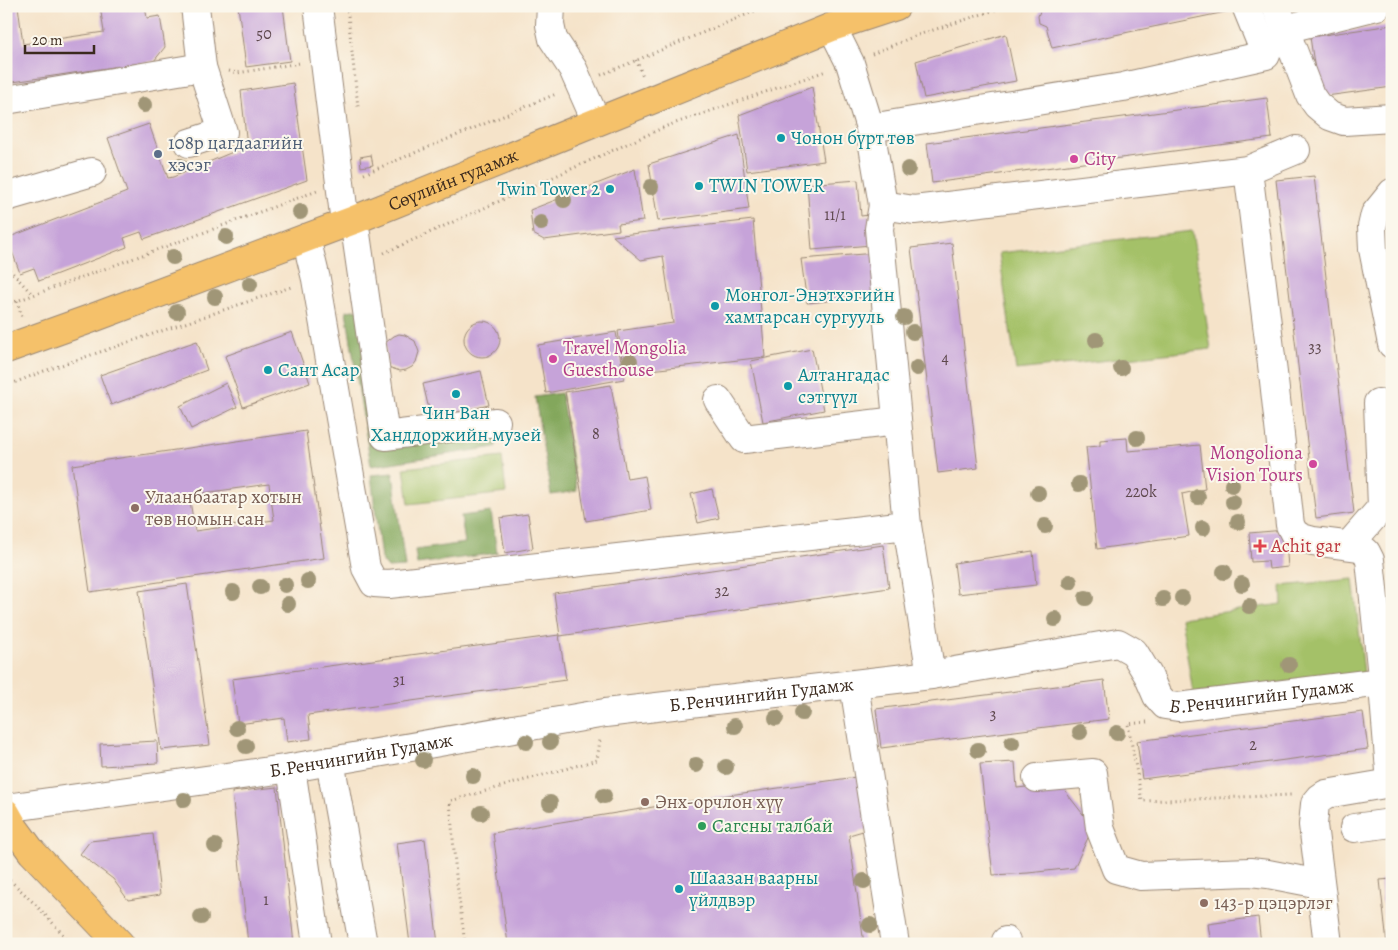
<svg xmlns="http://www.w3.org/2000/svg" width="1398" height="950" font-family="Alegreya,serif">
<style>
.green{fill:#a4c168;stroke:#707643}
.forest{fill:#83a75c;stroke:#5f683d}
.building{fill:#c6a3d9;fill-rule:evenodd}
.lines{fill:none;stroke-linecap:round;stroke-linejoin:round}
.minor-casing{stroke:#988674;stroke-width:30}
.major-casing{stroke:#988674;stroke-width:30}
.path{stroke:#988674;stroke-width:3;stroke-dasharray:1 4;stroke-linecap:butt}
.minor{stroke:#fff;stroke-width:28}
.major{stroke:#f5c16b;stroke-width:28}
.tree{fill:#a09677}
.culture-dot{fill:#0f9aa8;stroke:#fbf7ec;stroke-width:2}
.service-dot{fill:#5c6f8a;stroke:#fbf7ec;stroke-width:2}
.hotel-dot{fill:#d1479c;stroke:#fbf7ec;stroke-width:2}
.education-dot{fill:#8d6e63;stroke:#fbf7ec;stroke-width:2}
.health-dot{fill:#e0444e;stroke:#fbf7ec;stroke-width:2}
.leisure-dot{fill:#2e9e5b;stroke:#fbf7ec;stroke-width:2}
.labels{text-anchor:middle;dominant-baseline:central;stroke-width:4;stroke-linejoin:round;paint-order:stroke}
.number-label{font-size:16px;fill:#5e484d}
.culture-label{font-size:19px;fill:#0d838f;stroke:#fbf7ec;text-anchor:start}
.service-label{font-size:19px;fill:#4e5e75;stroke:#fbf7ec;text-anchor:start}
.hotel-label{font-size:19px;fill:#b23c85;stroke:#fbf7ec;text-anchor:start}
.street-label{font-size:19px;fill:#3b2a1e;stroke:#fbf7ec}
.education-label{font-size:19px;fill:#785e54;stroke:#fbf7ec;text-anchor:start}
.health-label{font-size:19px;fill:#be3a42;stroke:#fbf7ec;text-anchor:start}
.leisure-label{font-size:19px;fill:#27864d;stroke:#fbf7ec;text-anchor:start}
</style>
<rect width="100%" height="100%" fill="#fbf7ec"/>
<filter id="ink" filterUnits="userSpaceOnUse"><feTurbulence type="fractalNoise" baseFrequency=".02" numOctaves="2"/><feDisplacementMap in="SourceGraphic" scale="10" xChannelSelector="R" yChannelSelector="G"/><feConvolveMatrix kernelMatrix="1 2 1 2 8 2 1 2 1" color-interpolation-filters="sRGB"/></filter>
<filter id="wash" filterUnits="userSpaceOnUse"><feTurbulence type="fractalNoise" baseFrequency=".0096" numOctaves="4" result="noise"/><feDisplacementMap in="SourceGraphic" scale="20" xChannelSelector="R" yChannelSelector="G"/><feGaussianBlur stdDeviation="1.12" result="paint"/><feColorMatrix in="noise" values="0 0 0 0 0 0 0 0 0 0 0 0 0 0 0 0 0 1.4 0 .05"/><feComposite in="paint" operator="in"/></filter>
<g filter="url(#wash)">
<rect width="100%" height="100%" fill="#f5e3c9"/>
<path class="green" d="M1192,231L1211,349L1016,370L999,253Z
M502,457L506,493L409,504L404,468Z
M1353,579L1364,673L1193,693L1181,618L1282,604L1281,586Z"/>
<path class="forest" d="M361,309L379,440L494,426L496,447L371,466L346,311Z
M561,393L577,491L551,495L535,397Z
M393,473L405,567L388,568L381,559L371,475Z
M491,512L497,553L417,564L415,550L465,543L461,516Z"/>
<g id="blocks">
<path class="building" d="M6,6H18L23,44L104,32L100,6H145L147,18L160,16L165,47L154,61L6,83Z
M238,6H283L290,61L246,67Z
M1052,6H1234L1235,10L1052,48L1046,26L1039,23L1038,16L1041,9Z
M1392,25V87L1319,97L1310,37Z
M1006,34L1016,81L924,98L916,61Z
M293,83L307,180L144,239L141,232L124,238L127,247L39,281L34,268L20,273L7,238L127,192L108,138L149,124L168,178L173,177L247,146L241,91Z
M812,87L824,161L747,171L739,115Z
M1267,98L1272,138L932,183L927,143Z
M739,135L749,209L658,221L649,164Z
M371,155L373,165L361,167L360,157Z
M635,169L643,221L618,224L619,230L544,240L533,234L530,210Z
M1314,176L1354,513L1316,518L1276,180Z
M858,180L861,216L869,215L871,245L812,250L807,184Z
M753,220L765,357L624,373L618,331L673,323L663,256L641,260L613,236Z
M952,243L978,468L938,473L911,248Z
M876,253L880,296L807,303L801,259Z
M464 339a18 18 0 1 1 36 0a18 18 0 1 1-36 0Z
M292,332L310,383L243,407L225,356Z
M616,332L624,379L546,393L538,345Z
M399,334L405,335L415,341L419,352L416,362L412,367L406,370L400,371L388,367L385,343L394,336Z
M197,341L207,370L111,405L100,375Z
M812,349L824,410L763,422L751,361Z
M481,371L489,405L431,418L423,384Z
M226,383L237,407L191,429L180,406Z
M611,385L627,479L645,476L651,510L586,521L565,392Z
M306,431L324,558L90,592L72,465ZM269,484L274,520L195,531L189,495Z
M1127,438L1128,451L1200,445L1205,489L1182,494L1189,536L1097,549L1086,447L1100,446V440Z
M712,489L719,518L698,523L691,494Z
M528,514L533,548L505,553L500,518Z
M1285,530L1288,567L1269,569L1268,561L1251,562L1249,533Z
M883,545L889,588L560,636L554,593Z
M1033,551L1036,585L958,594L954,563Z
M187,584L210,745L161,750L139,591Z
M559,635L566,680L308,715L311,739L287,742L284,718L238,724L232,679Z
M1104,680L1109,719L881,748L876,709Z
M1363,712L1368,749L1142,779L1137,741Z
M157,741L158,763L101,766L100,744Z
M1015,762L1017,788L1063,783L1068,795L1093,827L1074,868L1028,873L993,875L980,764Z
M863,776L870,829L849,835L864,944H508L493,833L715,797Z
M277,787L294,944H248L232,792Z
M153,834L160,895L128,900L113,879L80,854L90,841Z
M425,839L438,944H410L397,843Z
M1392,879V944H1387L1380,880Z
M1258,917L1261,944H1211L1208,924Z"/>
</g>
</g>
<g filter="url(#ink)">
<use href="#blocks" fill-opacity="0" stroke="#988674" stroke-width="1"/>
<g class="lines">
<defs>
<g id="minor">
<path d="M318,6L345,223"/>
<path d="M551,6L550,25L553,39L573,69L596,121"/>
<path d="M1276,6L1310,95L1317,105L1330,116L1344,121L1392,118"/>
<path d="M832,27L850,63L870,128L883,205L914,210L1248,170L1296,150"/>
<path d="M1285,29L1377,6"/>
<path d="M6,100L202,67L195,6"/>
<path d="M870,128L1123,87L1266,55L1246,6"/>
<path d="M189,143L223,132L202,67"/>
<path d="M1248,170L1274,381L1290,525L1294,533L1302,538L1313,541L1360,547L1366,552L1370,560L1383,686L1391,783H1392"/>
<path d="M1392,193L1375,214L1372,227L1373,249L1392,344"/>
<path d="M6,197L92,172"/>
<path d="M883,205L879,229L907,525L931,675"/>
<path d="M354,220L385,436L496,422"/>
<path d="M306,238L316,279L366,568L374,583L389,584L907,525"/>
<path d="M718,400L744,439L897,421"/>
<path d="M1378,403L1382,507"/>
<path d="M1349,545L1382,507L1392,505"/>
<path d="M854,685L895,944"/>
<path d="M330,761L363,944"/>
<path d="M291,768L317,944"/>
<path d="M1037,778L1093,773L1100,828L1116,869L1141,876L1250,872L1268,874L1320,884"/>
<path id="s1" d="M6,808L291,768L605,713L931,675L1118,643L1134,652L1148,675L1157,696L1165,705L1178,707L1382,682"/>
<path d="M1354,828L1392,823"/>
<path d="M1006,941V944"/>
<path d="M1328,944L1313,825L1315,804L1320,798L1326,794L1391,783"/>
</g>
<g id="major">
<path id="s2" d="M6,349L90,319L354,220L832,27L896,6"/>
<path d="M6,813L15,829L32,852L120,944"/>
</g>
</defs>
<use href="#minor" class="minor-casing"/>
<use href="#major" class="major-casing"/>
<path class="path" d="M347,6L358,107
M872,54L915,36L1007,6
M636,60L643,76
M229,71L237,73L300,63
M601,75L767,6
M364,174L556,94
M384,253L667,126L826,71
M6,266L33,295
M17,301L22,317
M6,305L317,191
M6,386L44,371L291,287
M1147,722L1128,724L1142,801L1291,795
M6,877C30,898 51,920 71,944
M465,944L456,876L450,801L597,760L600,740"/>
<use href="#minor" class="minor"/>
<use href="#major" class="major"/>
</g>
<g class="tree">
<circle cx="144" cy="105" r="8"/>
<circle cx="180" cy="166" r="8"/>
<circle cx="908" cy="169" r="8"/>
<circle cx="651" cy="187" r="8"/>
<circle cx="564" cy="200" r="8"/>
<circle cx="300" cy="212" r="8"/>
<circle cx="541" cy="223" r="8"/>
<circle cx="226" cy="237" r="8"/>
<circle cx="173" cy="257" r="8"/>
<circle cx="250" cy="284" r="8"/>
<circle cx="215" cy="297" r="8"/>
<circle cx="177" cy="312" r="8"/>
<circle cx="904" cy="317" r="8"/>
<circle cx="913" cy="332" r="8"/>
<circle cx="1096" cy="340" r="8"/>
<circle cx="630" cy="361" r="8"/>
<circle cx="917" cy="368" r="8"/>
<circle cx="1121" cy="368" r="8"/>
<circle cx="1137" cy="438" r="8"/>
<circle cx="1079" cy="484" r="8"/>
<circle cx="1232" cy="485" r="8"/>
<circle cx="1038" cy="493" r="8"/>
<circle cx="1198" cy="497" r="8"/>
<circle cx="1233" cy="502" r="8"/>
<circle cx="1238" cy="522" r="8"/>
<circle cx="1045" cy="526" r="8"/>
<circle cx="1203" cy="528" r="8"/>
<circle cx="1224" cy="572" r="8"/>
<circle cx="308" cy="581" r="8"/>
<circle cx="1070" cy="582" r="8"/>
<circle cx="1242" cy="584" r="8"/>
<circle cx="285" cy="585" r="8"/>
<circle cx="260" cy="587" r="8"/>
<circle cx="233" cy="592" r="8"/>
<circle cx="1086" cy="598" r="8"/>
<circle cx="1182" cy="598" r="8"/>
<circle cx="1163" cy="599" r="8"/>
<circle cx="288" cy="604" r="8"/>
<circle cx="1249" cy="606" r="8"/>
<circle cx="1055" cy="619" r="8"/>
<circle cx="1289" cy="665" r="8"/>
<circle cx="802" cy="713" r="8"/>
<circle cx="776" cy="718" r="8"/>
<circle cx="735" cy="726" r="8"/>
<circle cx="237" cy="728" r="8"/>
<circle cx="1080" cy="732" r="8"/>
<circle cx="1117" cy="733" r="8"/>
<circle cx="526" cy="742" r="8"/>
<circle cx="550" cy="742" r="8"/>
<circle cx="1012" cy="743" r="8"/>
<circle cx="246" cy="746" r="8"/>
<circle cx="978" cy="750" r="8"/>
<circle cx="423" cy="760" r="8"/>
<circle cx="696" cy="765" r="8"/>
<circle cx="726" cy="767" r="8"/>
<circle cx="473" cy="776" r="8"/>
<circle cx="604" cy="796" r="8"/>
<circle cx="184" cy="800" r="8"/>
<circle cx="550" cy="803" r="8"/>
<circle cx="481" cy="813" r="8"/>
<circle cx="215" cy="846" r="8"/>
<circle cx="864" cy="881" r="8"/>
<circle cx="201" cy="917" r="8"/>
<circle cx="870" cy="925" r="8"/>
</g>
</g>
<g class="culture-dot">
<circle cx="781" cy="138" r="5"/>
<circle cx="699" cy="186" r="5"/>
<circle cx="610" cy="189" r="5"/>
<circle cx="715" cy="306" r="5"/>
<circle cx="268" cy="370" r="5"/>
<circle cx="788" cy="386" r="5"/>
<circle cx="456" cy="394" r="5"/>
<circle cx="679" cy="889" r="5"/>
</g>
<circle class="service-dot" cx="158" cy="154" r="5"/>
<g class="hotel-dot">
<circle cx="1074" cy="159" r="5"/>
<circle cx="553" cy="359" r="5"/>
<circle cx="1313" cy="464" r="5"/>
</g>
<g class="education-dot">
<circle cx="135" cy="508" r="5"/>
<circle cx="645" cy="802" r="5"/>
<circle cx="1204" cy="903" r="5"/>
</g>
<path class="health-dot" d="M1257.5 538.5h5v5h5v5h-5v5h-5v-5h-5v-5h5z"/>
<circle class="leisure-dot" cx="702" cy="826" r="5"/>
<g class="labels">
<g class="number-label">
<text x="264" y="34">50</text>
<text x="835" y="215">11/1</text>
<text x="1315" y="347">33</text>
<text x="945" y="358">4</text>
<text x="596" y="434">8</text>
<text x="1141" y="492">220k</text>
<text x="722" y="591">32</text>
<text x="399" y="680">31</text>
<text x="993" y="714">3</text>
<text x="1253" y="745">2</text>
<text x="266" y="900">1</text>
</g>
<g class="culture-label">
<text x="791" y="138">Чонон бүрт төв</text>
<text x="709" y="186">TWIN TOWER</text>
<text x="600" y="189" text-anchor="end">Twin Tower 2</text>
<text x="725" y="295">Монгол-Энэтхэгийн<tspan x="725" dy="22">хамтарсан сургууль</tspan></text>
<text x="278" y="370">Сант Асар</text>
<text x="798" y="375">Алтангадас<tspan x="798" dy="22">сэтгүүл</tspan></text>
<text x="456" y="413" text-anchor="middle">Чин Ван<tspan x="456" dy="22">Ханддоржийн музей</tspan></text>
<text x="689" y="878">Шаазан ваарны<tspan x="689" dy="22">үйлдвэр</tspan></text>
</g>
<g class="service-label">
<text x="168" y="143">108р цагдаагийн<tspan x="168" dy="22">хэсэг</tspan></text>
</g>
<g class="hotel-label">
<text x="1084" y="159">City</text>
<text x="563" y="348">Travel Mongolia<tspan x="563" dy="22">Guesthouse</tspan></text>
<text x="1303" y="453" text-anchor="end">Mongoliona<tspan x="1303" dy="22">Vision Tours</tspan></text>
</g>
<g class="street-label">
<text stroke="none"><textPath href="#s2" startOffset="478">Сөүлийн гудамж</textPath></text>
<text stroke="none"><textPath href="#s1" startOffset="1302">Б.Ренчингийн Гудамж</textPath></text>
<text stroke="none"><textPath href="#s1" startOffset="764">Б.Ренчингийн Гудамж</textPath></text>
<text stroke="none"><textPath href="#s1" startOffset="359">Б.Ренчингийн Гудамж</textPath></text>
</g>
<g class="education-label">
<text x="145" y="497">Улаанбаатар хотын<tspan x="145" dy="22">төв номын сан</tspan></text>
<text x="655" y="802">Энх-орчлон хүү</text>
<text x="1214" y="903">143-р цэцэрлэг</text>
</g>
<g class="health-label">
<text x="1271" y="546">Achit gar</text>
</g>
<g class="leisure-label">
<text x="712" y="826">Сагсны талбай</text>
</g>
</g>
<rect width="1398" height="950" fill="none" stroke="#fbf7ec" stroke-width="25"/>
<path d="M25 45v8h69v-8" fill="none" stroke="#3b2a1e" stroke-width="2.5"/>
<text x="32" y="45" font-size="15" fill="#3b2a1e" stroke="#fbf7ec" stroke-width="4" paint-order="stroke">20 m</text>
</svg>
